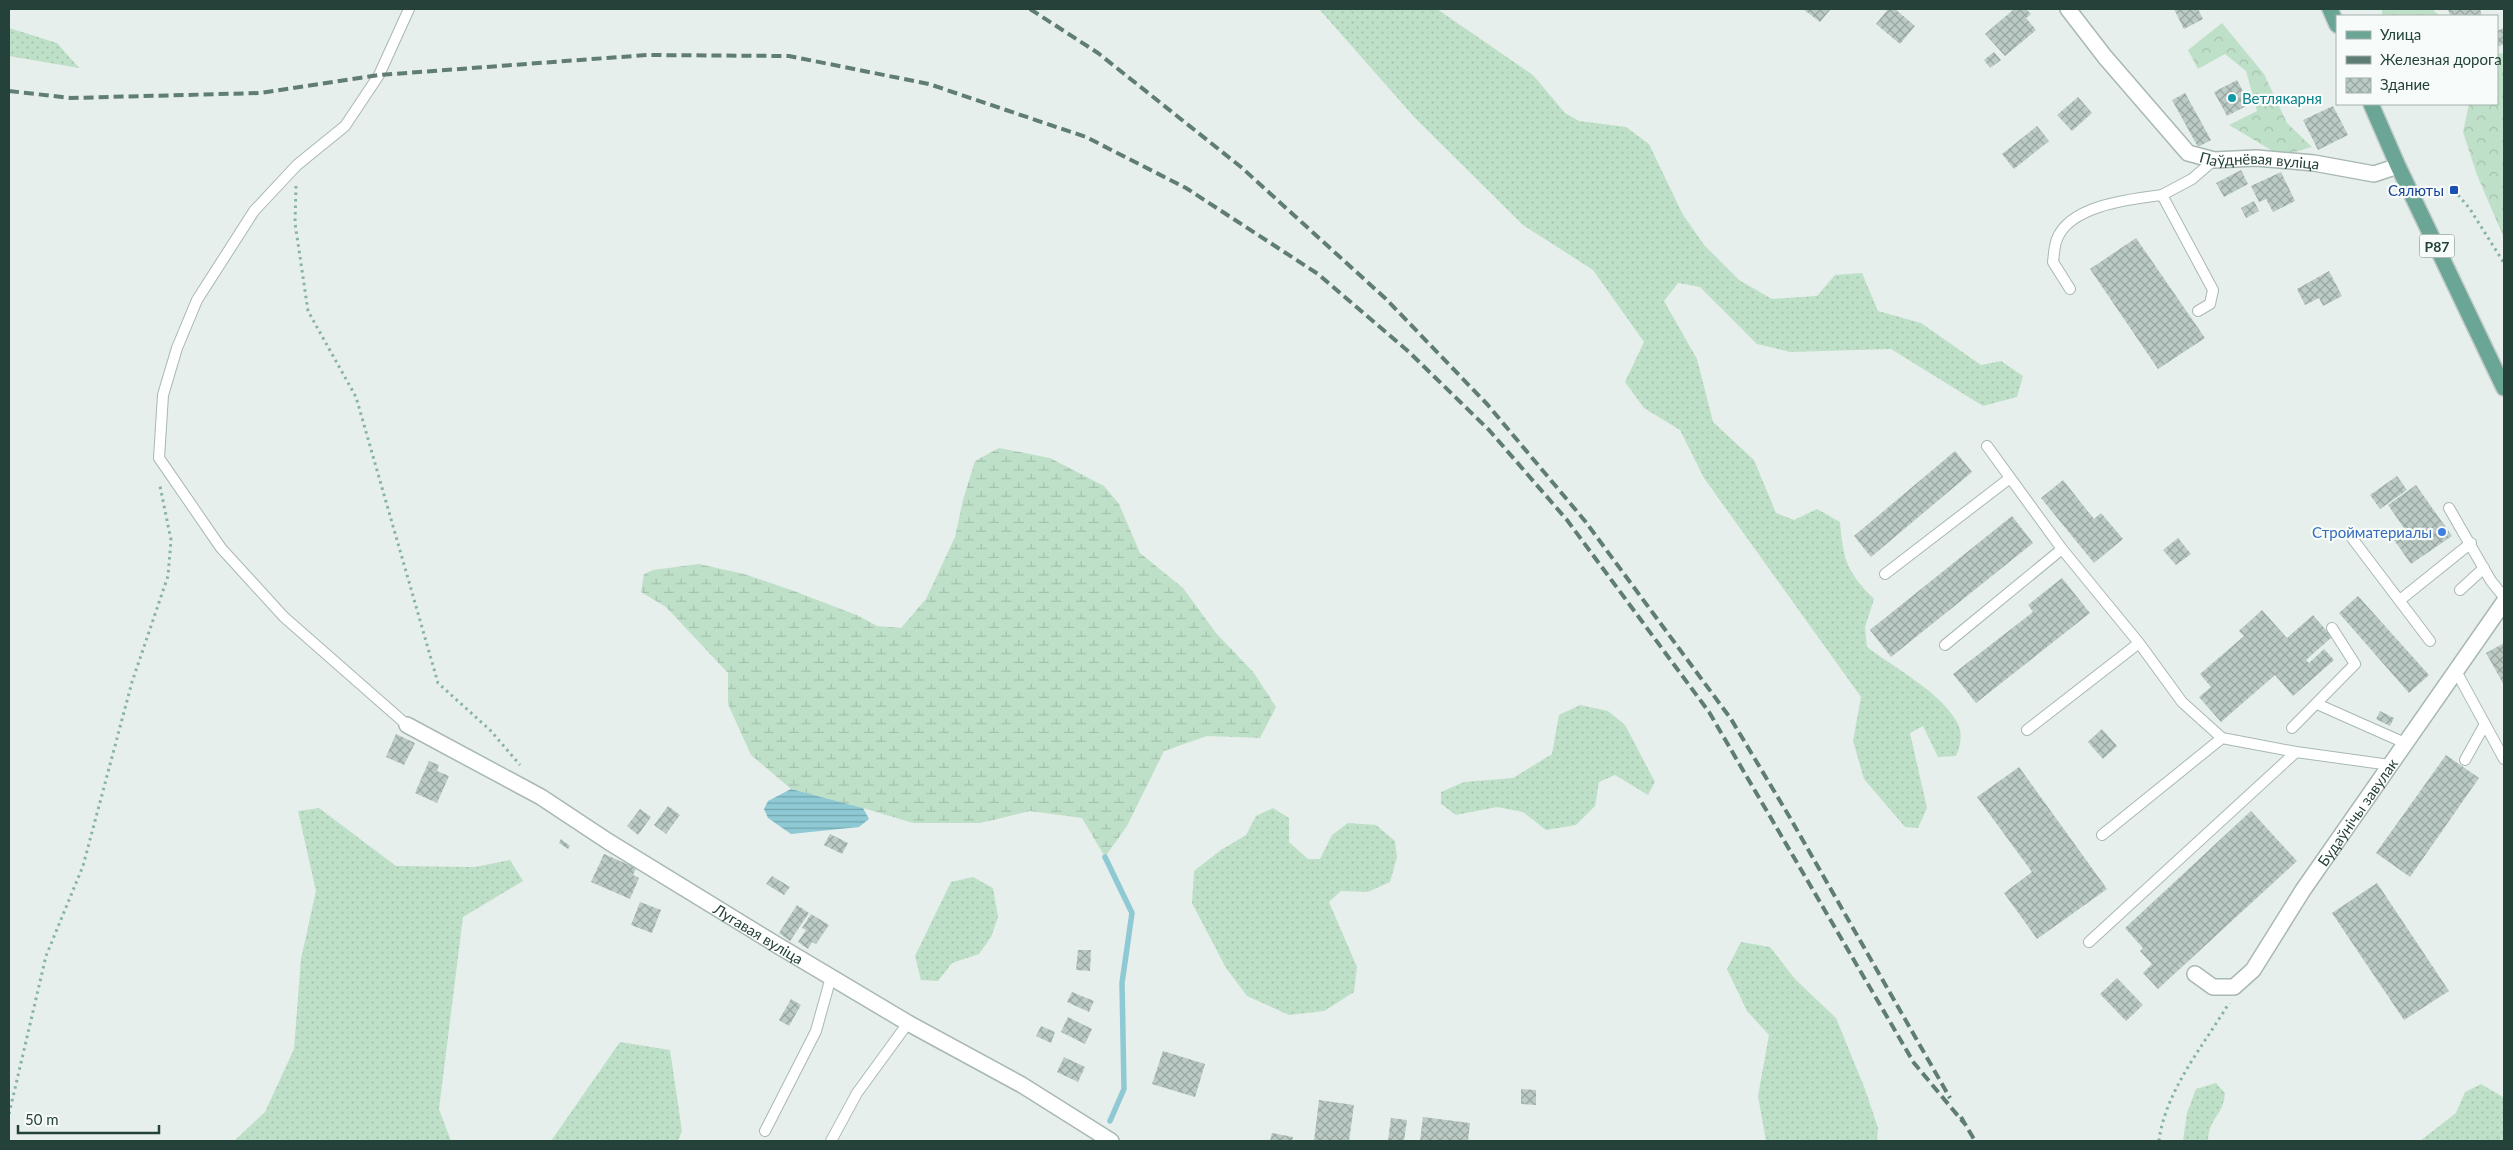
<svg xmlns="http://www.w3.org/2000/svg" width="2513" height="1150" font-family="Lato,sans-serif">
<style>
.grass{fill:url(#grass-dots)}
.forest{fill:url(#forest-crowns)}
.wetland{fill:url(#wetland-marsh)}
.water{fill:url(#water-rules)}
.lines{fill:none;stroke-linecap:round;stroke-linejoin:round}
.stream{stroke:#8ec9d4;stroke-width:5.5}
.building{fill:url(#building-cross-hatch)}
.lane-casing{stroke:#a8b8b2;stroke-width:12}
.street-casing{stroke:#a8b8b2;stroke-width:18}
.primary-casing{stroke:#c2cac8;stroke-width:18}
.path{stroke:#86b3a5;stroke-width:3;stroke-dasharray:2.5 4;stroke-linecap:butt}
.lane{stroke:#fff;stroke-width:10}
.street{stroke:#fff;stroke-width:15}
.primary{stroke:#6aa596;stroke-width:15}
.rail{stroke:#5f7d75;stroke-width:4;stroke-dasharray:10 5;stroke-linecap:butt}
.culture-dot{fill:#0f9aa8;stroke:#f7fbf9;stroke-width:2}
.transit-dot{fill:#1a4fb4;stroke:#f7fbf9;stroke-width:2}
.shop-dot{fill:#3f7fe0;stroke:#f7fbf9;stroke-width:2}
.labels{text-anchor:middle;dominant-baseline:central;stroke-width:4.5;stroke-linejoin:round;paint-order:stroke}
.shield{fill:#f7fbf9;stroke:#637a73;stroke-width:1}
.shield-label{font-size:14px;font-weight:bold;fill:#24423a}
.culture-label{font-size:15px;fill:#0d838f;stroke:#f7fbf9;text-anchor:start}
.street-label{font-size:15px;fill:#24423a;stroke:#f7fbf9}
.transit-label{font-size:15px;fill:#164399;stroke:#f7fbf9;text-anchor:end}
.shop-label{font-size:15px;fill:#366cbe;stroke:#f7fbf9;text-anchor:end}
</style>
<defs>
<pattern id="grass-dots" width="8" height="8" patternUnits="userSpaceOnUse" patternTransform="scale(1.25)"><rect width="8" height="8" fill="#bfe0c8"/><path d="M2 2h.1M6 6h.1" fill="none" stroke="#a4c1ad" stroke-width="1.8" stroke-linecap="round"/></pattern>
<pattern id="forest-crowns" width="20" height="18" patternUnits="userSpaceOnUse" patternTransform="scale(1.25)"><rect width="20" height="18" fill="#bfe0c8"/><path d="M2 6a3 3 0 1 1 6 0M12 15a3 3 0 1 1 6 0" fill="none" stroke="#a4c1ad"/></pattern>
<pattern id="wetland-marsh" width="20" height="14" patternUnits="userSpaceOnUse" patternTransform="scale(1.25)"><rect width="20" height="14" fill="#bfe0c8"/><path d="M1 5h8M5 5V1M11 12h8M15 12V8" fill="none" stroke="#a4c1ad"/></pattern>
<pattern id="water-rules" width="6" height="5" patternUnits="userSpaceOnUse" patternTransform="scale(1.25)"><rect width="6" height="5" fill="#8ec9d4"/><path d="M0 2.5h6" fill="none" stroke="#74a5ad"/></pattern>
<pattern id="building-cross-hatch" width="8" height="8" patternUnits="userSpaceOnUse" patternTransform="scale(1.25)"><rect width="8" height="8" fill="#bbcac4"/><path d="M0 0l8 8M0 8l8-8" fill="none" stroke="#98a6a0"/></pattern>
</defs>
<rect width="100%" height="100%" fill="#e6efeb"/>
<path class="grass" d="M1319,9H1437L1533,75L1565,113L1579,121L1626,127L1649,144L1682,213L1704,245L1739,280L1772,299L1817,296L1835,275L1862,273L1878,311L1921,323L1981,365L2001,361L2023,376L2017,397L1983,406L1891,349L1790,352L1757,344L1700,287L1678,283L1664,301L1697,359L1713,422L1754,460L1776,513L1794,520L1817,509L1840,522C1843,560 1847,572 1874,599L1865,627L1867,647C1895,668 1940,692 1957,722C1963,732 1961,746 1956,756L1938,757L1923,726L1910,733L1927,808L1918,828L1905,827L1864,779L1853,741L1861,697L1704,478L1680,430L1644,408L1625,382L1644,342L1593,270L1523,225L1415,118Z
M9,28L57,43L79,68L9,56Z
M1580,705L1608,711L1625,725L1655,782L1648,795L1615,775L1599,782L1595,806L1576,825L1546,830L1523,812L1497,807L1456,815L1441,804V792L1464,782L1513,778L1552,754L1559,715Z
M319,808L396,866L475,867L510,860L523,881L463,917L439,1109L451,1141H234L265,1112L294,1049L301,959L316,891L298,811Z
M1273,808L1289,818V842L1308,859H1320L1332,835L1348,823L1376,825L1395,841L1397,857L1390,882L1368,892L1341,891L1329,902L1357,967L1354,992L1324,1011L1289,1015L1247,996L1226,968L1192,903L1194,871L1221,850L1246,835L1256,816Z
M973,877L993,888L998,917L991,937L979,954L952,963L938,981L921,980L915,956L951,882Z
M1741,942L1770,947L1795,979L1836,1018L1865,1089L1878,1128L1877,1141H1766L1758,1096L1769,1035L1747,1011L1727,969Z
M620,1042L670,1050L682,1131L678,1141H551Z
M2216,1083L2225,1093C2223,1117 2209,1117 2208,1141H2183L2187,1113L2196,1089Z
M2481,1084L2503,1097L2504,1141H2420L2456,1113L2465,1092Z"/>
<path class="forest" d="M2382,9H2432L2440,16H2382Z
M2222,23L2264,74L2287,123L2312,147L2281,156L2229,125L2257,111L2246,71L2225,54L2198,69L2188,50Z
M2504,53V238L2477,175L2463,132L2469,104H2497V54Z"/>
<path class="wetland" d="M999,448L1050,458L1104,486L1119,504L1140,553L1183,588L1216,633L1254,673L1276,707L1260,738L1207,736L1164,751L1127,826L1105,857L1082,818L1030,811L980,823H913L863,808L791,789L751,755L728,704V673L666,607L641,592L644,574L653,570L699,564L744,574L794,591L859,616L877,626L901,628L926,599L955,537L963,500L975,461Z"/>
<path class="water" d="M791,789L863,808L869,819L859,827L791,834L768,818L764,809L768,801Z"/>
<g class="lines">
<path class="stream" d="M1105,857L1132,913L1122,983L1124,1089L1110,1121"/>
</g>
<path class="building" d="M1803,9H1831L1820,22Z
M1888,9H1895L1915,26L1900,44L1876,24Z
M2014,9H2026L2031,14L2026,18L2036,30L2005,56L1985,34Z
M2174,9H2198L2203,19L2184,29Z
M2448,9H2480L2482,16H2450Z
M2504,28V44L2497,47V31Z
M1994,52L2001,60L1990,68L1984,60Z
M2237,80L2250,104L2227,116L2214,92Z
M2185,93L2211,140L2198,147L2172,100Z
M2078,97L2092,113L2072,131L2057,115Z
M2333,106L2348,135L2318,150L2303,120Z
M2037,126L2049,141L2014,169L2002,154Z
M2241,170L2248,184L2224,197L2216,183Z
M2281,172L2295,201L2273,212L2266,199L2259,202L2251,186Z
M2254,201L2259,211L2246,218L2241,208Z
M2136,238L2205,338L2158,369L2090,269Z
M2329,271L2342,296L2323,306L2319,298L2305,305L2297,289Z
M1955,451L1972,472L1871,557L1854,536Z
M2397,476L2407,490L2380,509L2370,495Z
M2063,480L2094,519L2101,513L2123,539L2094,563L2041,498Z
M2416,485L2452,536L2411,564L2392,537L2404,528L2388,505Z
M2012,516L2033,543L1891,657L1870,630Z
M2178,538L2191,554L2176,565L2163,550Z
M2062,578L2090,613L1976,703L1953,674L2033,612L2028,605Z
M2358,596L2429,675L2409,693L2339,613Z
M2262,610L2287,638L2313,615L2332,637L2306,660L2309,663L2324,649L2334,660L2293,696L2275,675L2221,722L2199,697L2211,687L2200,674L2244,636L2239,631Z
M2504,643V685L2486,653Z
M2380,711L2394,718L2390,726L2376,719Z
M2102,729L2117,746L2103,759L2088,742Z
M396,734L415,743L404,765L386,757Z
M2446,755L2479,778L2410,877L2376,853Z
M429,761L439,765L437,771L449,776L437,803L415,793Z
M2019,767L2107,889L2037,939L2004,893L2032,872L1977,797Z
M668,806L680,815L666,834L654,825Z
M640,809L651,817L638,835L627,826Z
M2251,811L2297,861L2158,989L2143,973L2152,964L2140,951L2143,948L2125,928Z
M830,834L848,843L842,854L824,845Z
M561,839L570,846L568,849L559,843Z
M604,854L636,868L633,875L639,878L630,899L591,882Z
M772,876L790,887L784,895L766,884Z
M2377,883L2449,991L2404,1020L2332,913Z
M640,902L661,910L652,933L631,925Z
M797,905L809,913L790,941L779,933Z
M811,914L829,925L816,944L812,942L808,949L798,942L806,930L802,928Z
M1078,950H1091L1090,971L1076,970Z
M2117,978L2143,1005L2126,1021L2100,994Z
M1072,992L1094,1001L1089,1012L1067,1002Z
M791,999L801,1005L789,1026L779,1020Z
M1068,1017L1092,1029L1085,1044L1061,1032Z
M1041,1026L1055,1032L1051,1043L1036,1036Z
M1163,1051L1205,1064L1195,1097L1152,1084Z
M1064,1057L1085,1067L1078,1082L1057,1072Z
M1521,1089L1536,1090V1105L1521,1104Z
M1319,1100L1354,1105L1349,1141H1314Z
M1423,1117L1470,1123L1468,1141H1420Z
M1391,1118L1407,1120L1404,1141H1388Z
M1272,1133L1293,1137L1292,1141H1270Z"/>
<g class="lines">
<defs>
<path id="lane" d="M2070,289L2053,262C2054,255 2054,246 2057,239C2070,205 2131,199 2162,195
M2198,311L2210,304L2213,290L2162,195L2192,179L2214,160
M1987,446L2062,549L2139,643
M2449,508L2491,581L2504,597
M2352,538L2430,641
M1885,574L2010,478
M2460,590L2484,568
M2400,600L2471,543
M1945,645L2062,549
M2456,671L2504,759
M2317,704L2405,743
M407,725L284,617L221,548L159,458L163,395L177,348L197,300L254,211L297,165L345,126L379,75L409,9
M2292,728L2355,664L2332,628
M2027,730L2139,643L2182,702L2222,738L2296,752L2390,765
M2465,760L2485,724
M2102,835L2222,738
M2089,942L2296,752
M765,1131L816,1031L831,977
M831,1141L857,1093L908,1023"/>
<g id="street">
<path id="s1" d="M2068,9L2105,57L2188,153L2214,160L2256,158L2314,163L2374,174L2398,166"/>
<path id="s2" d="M407,725L541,797L609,842L777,945L908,1023L1022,1085L1111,1141"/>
<path id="s3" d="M2195,974L2213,987H2234L2253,970L2303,890L2504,602"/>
</g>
<path id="primary" d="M2330,9L2337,25
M2371,104L2398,166L2504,388"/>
</defs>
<use href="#lane" class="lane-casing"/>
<use href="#street" class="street-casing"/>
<use href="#primary" class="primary-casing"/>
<path class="path" d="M296,186L295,223L308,311L356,397L438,683L490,730L520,765
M2454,190L2470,209L2504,263
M9,1114L46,956L83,866L132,682L168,576L171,540L160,486
M2159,1141C2165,1091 2204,1045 2229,1003"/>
<use href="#lane" class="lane"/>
<use href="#street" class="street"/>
<use href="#primary" class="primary"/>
<path class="rail" d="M1030,9L1098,53L1241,167L1386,299L1487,404L1585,521L1731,719L1789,816L1950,1098
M9,91L71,98L260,93L379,75L499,66L647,55L789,56L929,84L1086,137L1186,188L1318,274L1409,352L1489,430L1567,520L1709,712L1914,1063L1964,1123
M1961,1117L1975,1141"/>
</g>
<circle class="culture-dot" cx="2232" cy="98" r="5"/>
<rect class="transit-dot" x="2449" y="185" width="10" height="10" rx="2.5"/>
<circle class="shop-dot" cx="2442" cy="532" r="5"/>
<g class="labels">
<rect class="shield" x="2419.5" y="234.5" width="35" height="23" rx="4"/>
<g class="shield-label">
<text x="2437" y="246">Р87</text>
</g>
<g class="culture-label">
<text x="2242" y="98">Ветлякарня</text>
</g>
<g class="street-label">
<text stroke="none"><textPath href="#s1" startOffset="260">Паўднёвая вуліца</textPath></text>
<text stroke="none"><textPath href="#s3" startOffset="258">Будаўнічы завулак</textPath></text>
<text stroke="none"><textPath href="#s2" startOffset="409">Лугавая вуліца</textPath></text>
</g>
<g class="transit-label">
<text x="2444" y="190">Сялюты</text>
</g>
<g class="shop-label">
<text x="2432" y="532">Стройматериалы</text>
</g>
</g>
<rect width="2513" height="1150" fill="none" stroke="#24423a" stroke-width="20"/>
<rect x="2336" y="15" width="162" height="90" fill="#f7fbf9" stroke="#a3b1ad"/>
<rect x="2346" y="31" width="25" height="8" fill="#6aa596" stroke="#a3b1ad"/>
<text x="2380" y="40" font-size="15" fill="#24423a">Улица</text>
<rect x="2346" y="56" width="25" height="8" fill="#5f7d75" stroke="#a3b1ad"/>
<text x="2380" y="65" font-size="15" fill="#24423a">Железная дорога</text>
<rect x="2346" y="78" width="25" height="15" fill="url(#building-cross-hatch)" stroke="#a3b1ad"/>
<text x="2380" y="90" font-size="15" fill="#24423a">Здание</text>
<path d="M18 1125v8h141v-8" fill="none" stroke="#24423a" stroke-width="2.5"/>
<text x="25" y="1125" font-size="15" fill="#24423a" stroke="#f7fbf9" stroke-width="4" paint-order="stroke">50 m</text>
</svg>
